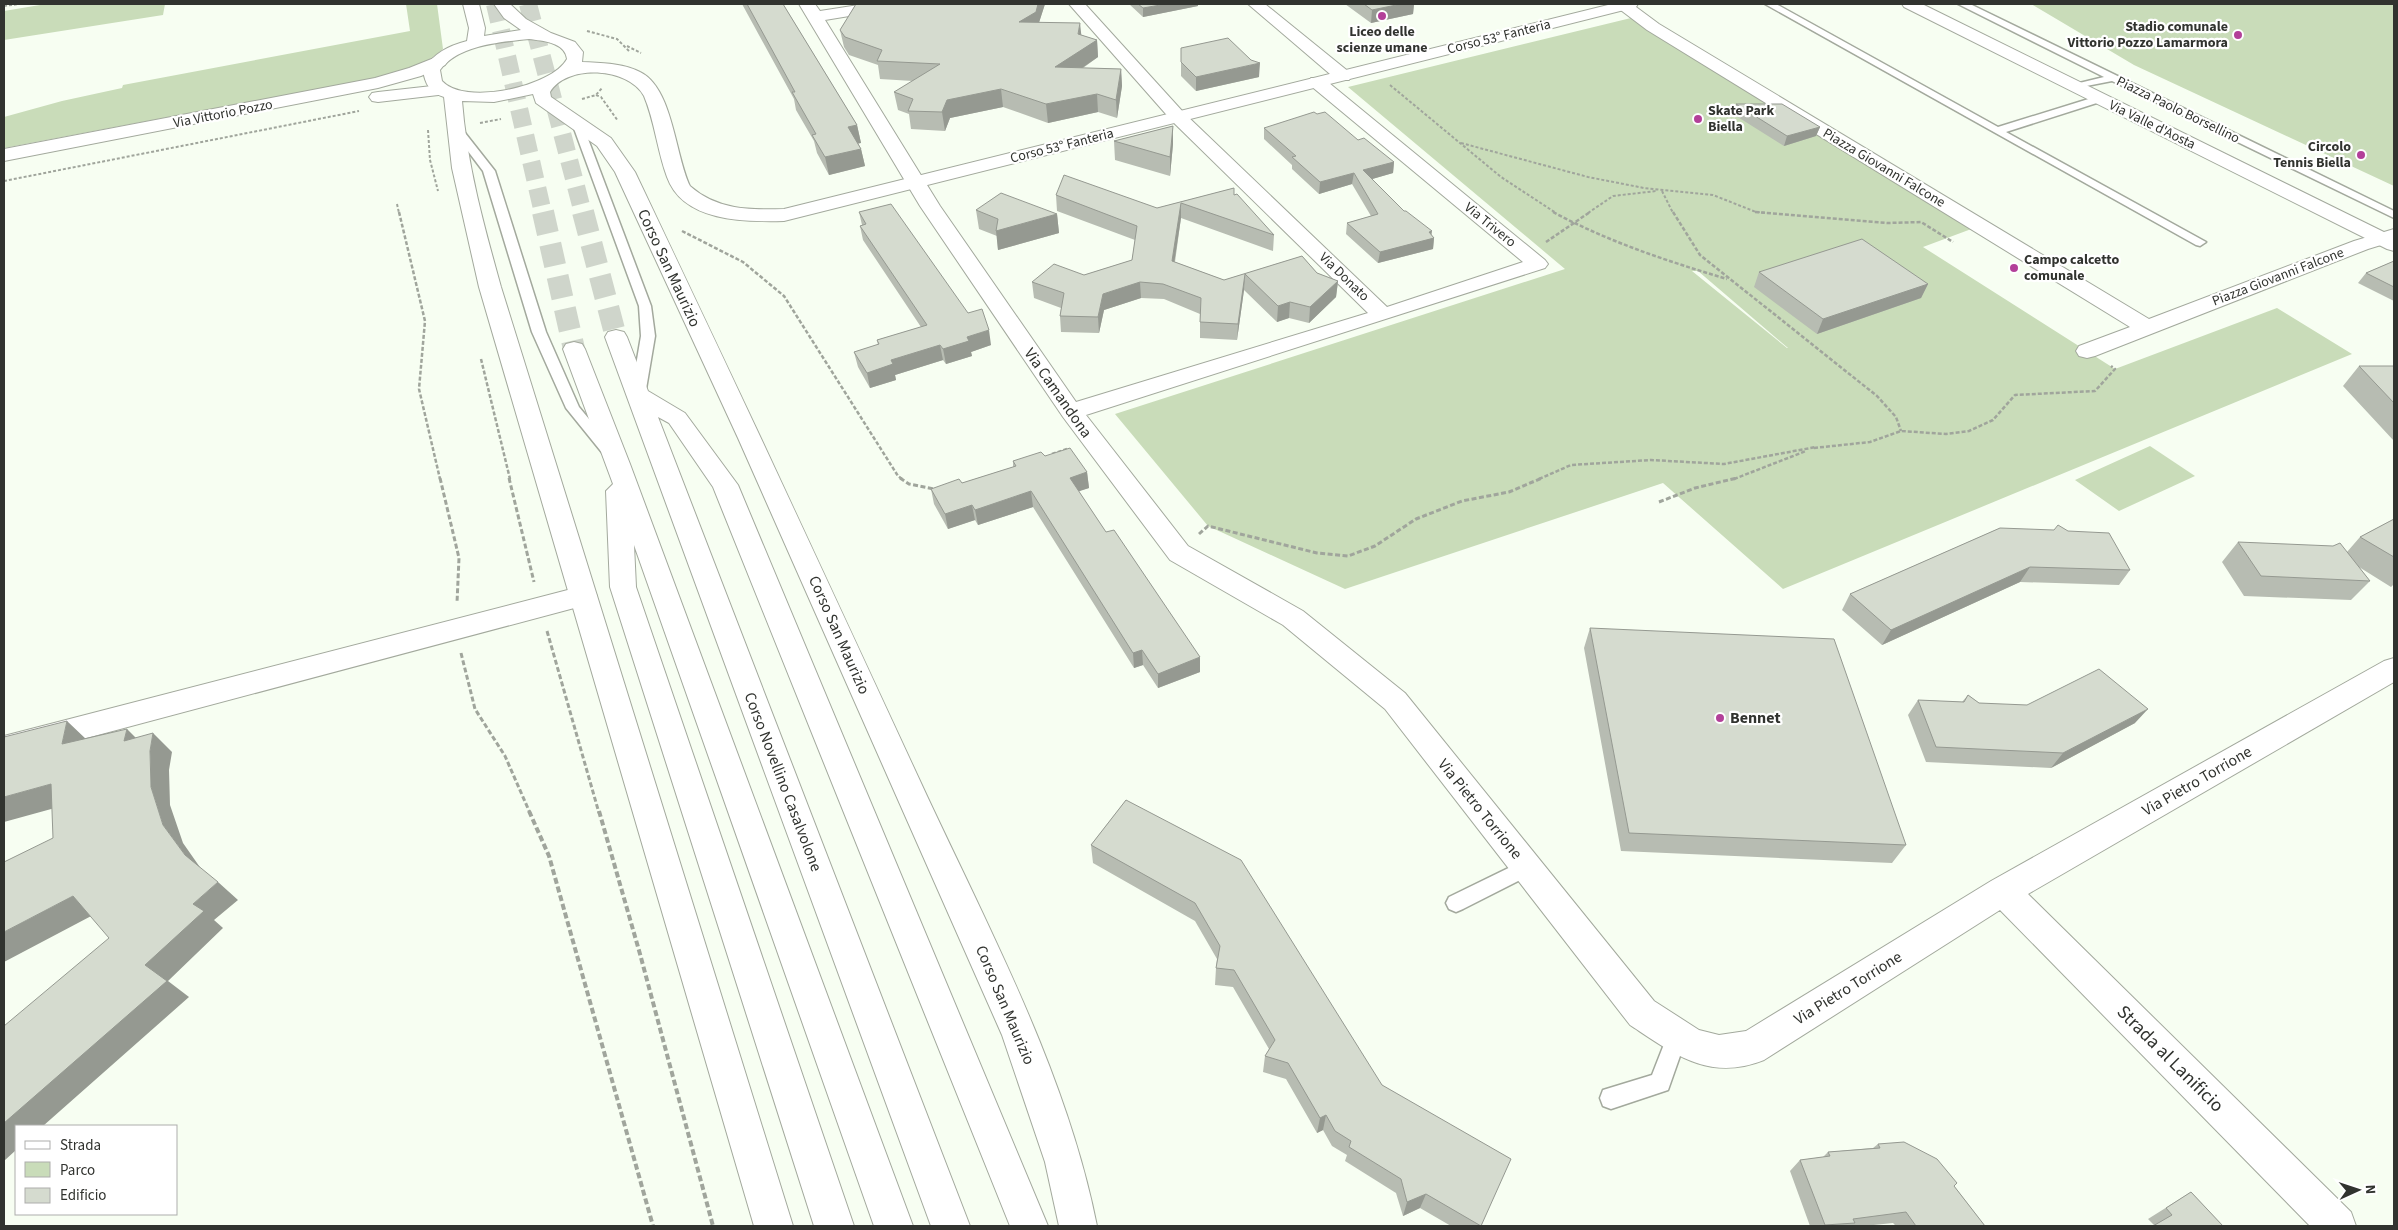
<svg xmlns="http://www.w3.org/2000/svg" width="2398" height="1230" font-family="'Source Sans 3',sans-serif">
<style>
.green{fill:#c9dcb9;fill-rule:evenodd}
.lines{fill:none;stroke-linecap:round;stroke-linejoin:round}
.highway-tunnel-far1{stroke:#cfd5cb;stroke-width:18;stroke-dasharray:18 9;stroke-linecap:butt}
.highway-tunnel{stroke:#cfd5cb;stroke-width:22;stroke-dasharray:22 11;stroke-linecap:butt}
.lane-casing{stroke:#a3a99d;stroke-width:3}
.street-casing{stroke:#a3a99d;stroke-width:2}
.secondary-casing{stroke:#a3a99d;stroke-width:2}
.highway-casing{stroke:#a3a99d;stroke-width:2}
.path-far3{stroke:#a0a59c;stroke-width:2;stroke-dasharray:3 2;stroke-linecap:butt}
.path-far2{stroke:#a0a59c;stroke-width:2.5;stroke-dasharray:4 2;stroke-linecap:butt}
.path-far1{stroke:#a0a59c;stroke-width:3;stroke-dasharray:5 2.5;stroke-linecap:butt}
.path{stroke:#a0a59c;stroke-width:4;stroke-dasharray:6 3;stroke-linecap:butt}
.lane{fill:#fff;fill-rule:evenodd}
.street{fill:#fff;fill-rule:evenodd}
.secondary{fill:#fff;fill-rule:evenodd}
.highway{fill:#fff;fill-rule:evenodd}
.wall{fill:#b7bcb2}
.shaded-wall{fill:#959991}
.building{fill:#d5dbcf;stroke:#959991}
.poi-dot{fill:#b34099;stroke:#fff;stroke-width:2}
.labels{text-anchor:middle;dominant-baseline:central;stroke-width:4.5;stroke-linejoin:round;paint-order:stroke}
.far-poi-label{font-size:14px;font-weight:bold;fill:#31332f;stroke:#fff;text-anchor:end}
.far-street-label{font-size:14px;fill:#31332f;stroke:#fff}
.street-label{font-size:16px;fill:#31332f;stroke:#fff}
.poi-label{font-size:16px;font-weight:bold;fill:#31332f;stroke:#fff;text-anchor:start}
.near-street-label{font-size:19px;fill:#31332f;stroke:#fff}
</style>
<rect width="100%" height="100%" fill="#f7fef2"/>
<path class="green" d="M46,4H165L163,15L4,40V11Z
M406,4H437L443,49C424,67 395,74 371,79L4,148V117L62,101L122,88L123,85L410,31Z
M2031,4H2394V186L2134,65Z
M1631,18L1974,228L1923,247L2115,369L2277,308L2352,354L1783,589L1663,483L1345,589L1208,526L1115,414L1565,269L1348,87ZM1692,271H1698L1788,348H1787Z
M2150,446L2195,476L2119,511L2075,480Z"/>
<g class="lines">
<path class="highway-tunnel-far1" d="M495,4L543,213
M528,4L583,213"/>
<path class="highway-tunnel" d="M543,212L574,349
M583,212L616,337"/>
<defs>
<path id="lane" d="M1765,4H1776L1998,127L2095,97H2103V101L2006,132L2206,242L2200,246L2196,245Z
M1958,4H1970L2394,211V218L2112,81L2071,89V85L2104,77Z
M577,120L582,123L651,306L655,336L645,395L638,399L631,395L641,336L639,306L572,123Z
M454,123L458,124L495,171L546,332L579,407L614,449L616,452L614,455H604L566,408L532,332L483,171L449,126Z
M1527,859L1534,861L1537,867L1534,873L1463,909L1456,912L1449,909L1446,903L1449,897Z
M1677,1026L1684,1029L1687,1036L1668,1090L1611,1109L1603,1106L1600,1098L1603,1090L1652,1075L1670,1029Z"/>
<path id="street" d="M799,4H815L820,11L865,4H900L898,7L892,9L825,20L940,206L1076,402L1368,313L1172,121L1069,4H1085L1184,113L1387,307L1523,262L1311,86L1308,82L1311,78H1323L1545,260L1548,264L1545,268L1086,415L1188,546L1303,611L1405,693L1654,1001L1699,1030L1719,1035L1746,1031L1991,881L2384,661L2394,658V682L2028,894L2351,1212L2356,1226H2310L2000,910L1764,1060C1709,1082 1674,1054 1630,1025L1385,709L1283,625L1170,560L1063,417L920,206Z
M1248,4H1265L1349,72L1352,76L1349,80H1337Z
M1617,4H1632L1659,24L2149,319L2354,241L2394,229V241L2368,249L2095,356L2087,358L2079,356L2076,351L2079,346L2130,327L1647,30L1618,8Z
M439,56L445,57L448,61L445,65L421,76L378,88L4,161V149L375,78L409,68Z
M441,85L447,86L450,90L447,94L378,102L372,101L369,97L372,93L378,92Z
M583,586L593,589L597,596L593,603L4,760V736Z"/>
<path id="secondary" d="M463,4H479L485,28L484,36L521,30L504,18L494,4H510L526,19L551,33L575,42L583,52L582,62C601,63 623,63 640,72C673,88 675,155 690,186C717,210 750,210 784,209L1612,4H1638L1636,7L784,221C744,222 683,222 667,177C657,150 655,122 644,96C628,67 567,64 550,92L551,97L611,138L635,172C734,379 831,588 927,796C992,935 1067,1075 1097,1226H1059L1045,1162L1002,1035L738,438L615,172L597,146L536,103L533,94L494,102L462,101C467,165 484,226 501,287L793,1226H754L479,287L452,168L444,97C430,93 425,84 423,70C434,53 448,46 467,41L469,28ZM529,39C543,41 565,42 567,59C552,87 464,106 442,81L440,70C458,45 501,42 529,39Z
M1902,4H1922L2394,237V251L2387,249L1904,7Z"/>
<path id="highway" d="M616,330L624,332L627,337L648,391L685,413L738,485L1048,1226H1010L713,487L669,423L658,417L970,1226H931L605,337L608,332Z
M574,342L582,344L585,349L630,464L913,1226H874L634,545L636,587L854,1226H814L610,587L606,491L613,484L563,349L566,344Z"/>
</defs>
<use href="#lane" class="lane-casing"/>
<use href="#street" class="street-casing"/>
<use href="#secondary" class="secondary-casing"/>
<use href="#highway" class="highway-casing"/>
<path class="path-far3" d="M4,6L19,4
M587,31L617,39L629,51
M627,46L641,53
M1390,85L1501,177L1556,213
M596,95L601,97L618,121
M582,99L596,95L602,88
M480,123L501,119
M428,130L430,160L438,191
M1461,143L1588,177L1644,188L1713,195L1756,212L1767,213
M4,181L359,111
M1662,191L1673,213
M397,204L399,213
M1588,213L1613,196L1656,191"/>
<path class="path-far2" d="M399,212L425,321L419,389L440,479
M1553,212C1609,242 1667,261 1727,279
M1673,212L1700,255L1877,396L1896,417L1901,431
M1755,212L1888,223L1921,222L1953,242
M682,231L743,262L784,296L898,476L902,479
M1546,242L1590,212
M481,359L510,479
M1814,448L1870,442L1901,431L1946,434L1969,431L1993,420L2015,395L2095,391L2115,369L2111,366
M1052,454L1067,449
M1539,479L1571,465L1651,460L1724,464L1816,447
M1734,479L1806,451"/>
<path class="path-far1" d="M440,478L459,558L457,603
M509,478L534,582
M900,478L909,484L934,489
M1659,502L1695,488L1737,478
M1199,534L1208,526L1317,553L1348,556L1375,546L1416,519L1462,501L1509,492L1542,478
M547,631L599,813
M461,653L475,709L505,756L530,813"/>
<path class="path" d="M529,811L549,856L653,1226
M599,811L640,954L713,1226"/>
<use href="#lane" class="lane"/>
<use href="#street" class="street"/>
<use href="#secondary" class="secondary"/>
<use href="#highway" class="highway"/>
</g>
<path class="wall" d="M742,4H783L857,125L861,143H858L861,149L865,166L829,175L817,153L814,141L796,110L794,99Z
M856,4H1045L1039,22L1097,40L1098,57L1083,68L1121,69L1122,86L1117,118L1098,112L1048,123L1003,107L950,118L945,131L911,129L909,114L898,110L894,92L913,81L880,79L878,65L849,55L844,47L840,30Z
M1129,4H1198V6L1143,17Z
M1345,4H1414L1413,14L1371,23Z
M1181,48L1259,77L1196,91L1181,76Z
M1736,104L1820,127L1816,136L1784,146L1733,114Z
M1173,126V144L1170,176L1115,160L1114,141Z
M1264,128L1358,140L1394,162L1393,173L1372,179L1404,211L1434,238L1433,249L1378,263L1346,234L1347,223L1371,216L1352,184L1319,194L1292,169V165L1264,139Z
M1234,188V195L1274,235L1273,251L1181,218L1175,262L1224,280L1302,256L1317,273L1338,281L1336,297L1309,323L1289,318L1277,322L1244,290L1237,340L1200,338V314L1164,299L1141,298L1104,310L1099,333L1061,332L1060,316L1061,308L1034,298L1032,282L1084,275L1132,260L1135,240L1057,211L1056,195L1157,208Z
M976,210L1057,214L1059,233L998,250L997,236L979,229Z
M859,212L991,345L971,352L972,356L946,364L943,360L895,375L896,380L870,388L858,367L854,352L878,345L877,340L921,327L863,240L860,226L862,225Z
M2394,261V301L2358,283L2366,273Z
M1759,272L1928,284L1921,298L1817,334L1754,287Z
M2359,366H2394V441L2343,386Z
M1045,456L1087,472L1089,488L1078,491L1200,672L1158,688L1143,665L1134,668L1033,507L978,525L975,520L948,529L934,504L931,489L962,483L1013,467V461Z
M2394,519V584L2391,587L2359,567L2370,581L2351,600L2244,596L2222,562L2238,542L2347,552L2360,537Z
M2000,528L2130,570L2119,585L2020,582L1882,645L1842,610L1850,594Z
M1590,628L1906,845L1892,863L1621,851L1584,648Z
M1968,695L1979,703L2135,723L2051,768L1926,762L1908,715L1918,700L1962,702Z
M1126,800L1382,1085L1481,1226H1451L1420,1208L1403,1216L1396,1193L1345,1161L1347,1155L1332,1146L1323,1130L1317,1133L1286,1079L1263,1072L1265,1056L1269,1049L1233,987L1215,985L1216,968L1217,959L1195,921L1093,863L1091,845Z
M1878,1144L1954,1186L1985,1226H1896L1893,1223L1864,1226H1810L1790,1171L1800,1160L1823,1157L1828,1152L1873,1148Z
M2191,1192L2223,1226H2152L2154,1225L2148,1219Z"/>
<path class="shaded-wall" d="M1038,4H1045L1037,29L1019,22Z
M1166,4H1198V6L1143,17V8Z
M1401,4H1414L1413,14L1371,23L1372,10Z
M1080,23L1082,41L1097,40L1098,57L1057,85L1055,67L1078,34Z
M1260,63L1259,77L1196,91V77Z
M1121,69L1122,86L1117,118L1116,100Z
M1001,89L1003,107L950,118L945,131L942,112L947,100Z
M1097,94L1098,112L1048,123L1046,104Z
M857,125L861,143L852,145L848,127Z
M1173,126V144L1170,176V157Z
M1820,127L1816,136L1784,146L1787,136Z
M861,149L865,166L829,175L825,157Z
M1394,162L1393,173L1362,182L1363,170Z
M1354,173L1352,184L1319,194L1320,182Z
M1181,203V218L1172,277V261Z
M1057,214L1059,233L998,250L996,231Z
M1432,231L1431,238H1434L1433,249L1378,263L1380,252Z
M1245,274L1244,290L1237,340L1238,324Z
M1338,281L1336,297L1309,323L1310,307Z
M1140,282L1141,298L1104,310L1099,333L1098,317L1103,294Z
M1928,284L1921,298L1817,334L1823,319Z
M1290,302L1289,318L1277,322L1278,306Z
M989,330L991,345L971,352L972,356L946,364L943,349L967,337Z
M940,345L943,360L895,375L896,380L870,388L867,373L891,360Z
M1087,472L1089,488L1071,494L1070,478Z
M1031,491L1033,507L978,525L975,510Z
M972,505L975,520L948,529L945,514Z
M2030,567L2020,582L1882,645L1891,630Z
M1142,650L1143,665L1134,668L1133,653Z
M1200,657V672L1158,688V674Z
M2148,709L2135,723L2051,768L2063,753Z
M67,721L87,740L62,744Z
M127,729L146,748L124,741Z
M153,733L172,752L169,770L170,805L183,843L204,873L185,855L163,825L151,787L150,751Z
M51,784L73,803L4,822V797Z
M218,882L238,900L214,920L223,928L168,981L189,997L43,1126H16V1150L4,1161V1123L145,965L193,904Z
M73,896L95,914L4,962V932Z
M1326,1115L1323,1130L1317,1133L1320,1118Z
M1426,1194L1420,1208L1403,1216L1407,1202Z"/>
<path class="building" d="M747,4H783L857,125L848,127L861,149L825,157L812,135L816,134L792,92H795Z
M856,4H1038L1036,12L1019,22L1080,23L1078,34L1097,40L1055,67L1121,69L1116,100L1097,94L1046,104L1001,89L947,100L942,112L908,111L913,99L894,92L940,64L877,61L882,50L845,37L840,30Z
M1138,4H1166L1143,8Z
M1364,4H1401L1372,10Z
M1228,38L1251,60L1260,63L1196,77L1181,62V48Z
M1736,104H1782L1820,127L1787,136Z
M1314,112L1317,114L1325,112L1358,140L1364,138L1394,162L1363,170L1404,211H1406L1432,231L1429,232L1434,238L1380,252L1347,223L1378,214L1354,173L1320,182L1292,157L1296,156L1264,128Z
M1173,126L1170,157L1114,141Z
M1064,175L1157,208L1234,188V195L1237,194L1274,235L1181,203L1172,261L1224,280L1302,256L1317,273L1338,281L1310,307L1290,302L1278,306L1245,274L1238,324L1200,322L1201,298L1163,284L1140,282L1103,294L1098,317L1060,316L1064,293L1032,282L1054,264L1084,275L1132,260L1137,226L1056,195Z
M1001,193L1057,214L996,231L998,219L976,210Z
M891,204L968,313L982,309L989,330L967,337L969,341L943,349L940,345L891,360L893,364L867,373L854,352L879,344L877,340L927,325L860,226L866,224L859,212Z
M1862,239L1928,284L1823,319L1759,272Z
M2394,261V287L2366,273Z
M2359,366H2394V403Z
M1070,448L1087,472L1070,478L1106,532L1114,530L1200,657L1158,674L1142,650L1133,653L1031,491L975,510L972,505L945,514L931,489L959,479L962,483L1016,466L1013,461L1041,452L1045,456Z
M2394,519V557L2360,537Z
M2058,525L2068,531L2109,533L2130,570L2030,567L1891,630L1850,594L2000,528L2054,530Z
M2238,542L2333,546L2340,543L2370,581L2261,576Z
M1590,628L1834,639L1906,845L1629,833Z
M2099,669L2148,709L2063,753L1936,747L1918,700L1964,702L1968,695L1979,703L2027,705Z
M67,721L62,744L127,729L124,741L153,733L150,751L151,787L163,825L185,855L218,882L193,904L204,911L145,965L167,981L4,1123V1026L109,938L73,896L4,932V862L53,838L51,784L4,797V737Z
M1126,800L1241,860L1382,1085L1511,1159L1481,1226L1426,1194L1407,1202L1401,1179L1349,1147L1351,1141L1335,1131L1326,1115L1320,1118L1288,1063L1265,1056L1275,1040L1234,970L1216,968L1220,946L1195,903L1091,845Z
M1904,1142L1937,1159L1957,1183L1954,1186L1985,1226H1916L1906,1212L1853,1219L1855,1223L1825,1225L1800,1160L1830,1156L1828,1152L1880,1148L1878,1144Z
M2191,1192L2223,1226H2153L2172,1215L2166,1208Z"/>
<g class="poi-dot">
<circle cx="1382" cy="16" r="5"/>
<circle cx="2238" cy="35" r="5"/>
<circle cx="1698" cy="119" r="5"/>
<circle cx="2361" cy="155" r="5"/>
<circle cx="2014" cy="268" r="5"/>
<circle cx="1720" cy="718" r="5"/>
</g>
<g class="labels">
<g class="far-poi-label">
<text x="2228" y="27">Stadio comunale<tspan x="2228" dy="16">Vittorio Pozzo Lamarmora</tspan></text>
<text x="1382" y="32" text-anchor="middle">Liceo delle<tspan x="1382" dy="16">scienze umane</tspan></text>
<text x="1708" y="111" text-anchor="start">Skate Park<tspan x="1708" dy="16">Biella</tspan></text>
<text x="2351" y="147">Circolo<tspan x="2351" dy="16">Tennis Biella</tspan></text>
<text x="2024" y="260" text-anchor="start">Campo calcetto<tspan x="2024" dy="16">comunale</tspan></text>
</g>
<g class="far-street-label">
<text transform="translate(1499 37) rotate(-14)">Corso 53° Fanteria</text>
<text transform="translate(2178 110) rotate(26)">Piazza Paolo Borsellino</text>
<text transform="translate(223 114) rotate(-11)">Via Vittorio Pozzo</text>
<text transform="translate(2152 125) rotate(26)">Via Valle d'Aosta</text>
<text transform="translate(1062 146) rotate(-14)">Corso 53° Fanteria</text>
<text transform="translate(1884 168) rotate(31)">Piazza Giovanni Falcone</text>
<text transform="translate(1490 225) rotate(39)">Via Trivero</text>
<text transform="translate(1344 277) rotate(44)">Via Donato</text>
<text transform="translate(2278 277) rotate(-21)">Piazza Giovanni Falcone</text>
</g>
<g class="street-label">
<text transform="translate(669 268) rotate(65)">Corso San Maurizio</text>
<text transform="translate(1058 393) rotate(55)">Via Camandona</text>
<text transform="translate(839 635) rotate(66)">Corso San Maurizio</text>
<text transform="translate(2197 781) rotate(-30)">Via Pietro Torrione</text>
<text transform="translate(783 782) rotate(69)">Corso Novellino Casalvolone</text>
<text transform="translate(1480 809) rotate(51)">Via Pietro Torrione</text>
<text transform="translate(1848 988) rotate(-32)">Via Pietro Torrione</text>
<text transform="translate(1005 1005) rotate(67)">Corso San Maurizio</text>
</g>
<g class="poi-label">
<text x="1730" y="718">Bennet</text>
</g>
<g class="near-street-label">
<text transform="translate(2170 1059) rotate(45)">Strada al Lanificio</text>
</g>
</g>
<rect width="2398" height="1230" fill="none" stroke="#31332f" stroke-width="10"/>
<rect x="15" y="1125" width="162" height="90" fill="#ffffff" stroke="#adadac"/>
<rect x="25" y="1141" width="25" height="8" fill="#ffffff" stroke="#adadac"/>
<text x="60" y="1150" font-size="15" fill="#31332f">Strada</text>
<rect x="25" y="1162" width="25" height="15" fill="#c9dcb9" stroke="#adadac"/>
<text x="60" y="1175" font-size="15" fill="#31332f">Parco</text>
<rect x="25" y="1188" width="25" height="15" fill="#d5dbcf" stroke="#adadac"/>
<text x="60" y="1200" font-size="15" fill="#31332f">Edificio</text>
<g transform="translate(2358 1190) rotate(87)" stroke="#ffffff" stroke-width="4" paint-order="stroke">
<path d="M0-4L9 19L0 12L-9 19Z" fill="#31332f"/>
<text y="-8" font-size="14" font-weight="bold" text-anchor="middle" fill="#31332f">N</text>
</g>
</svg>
